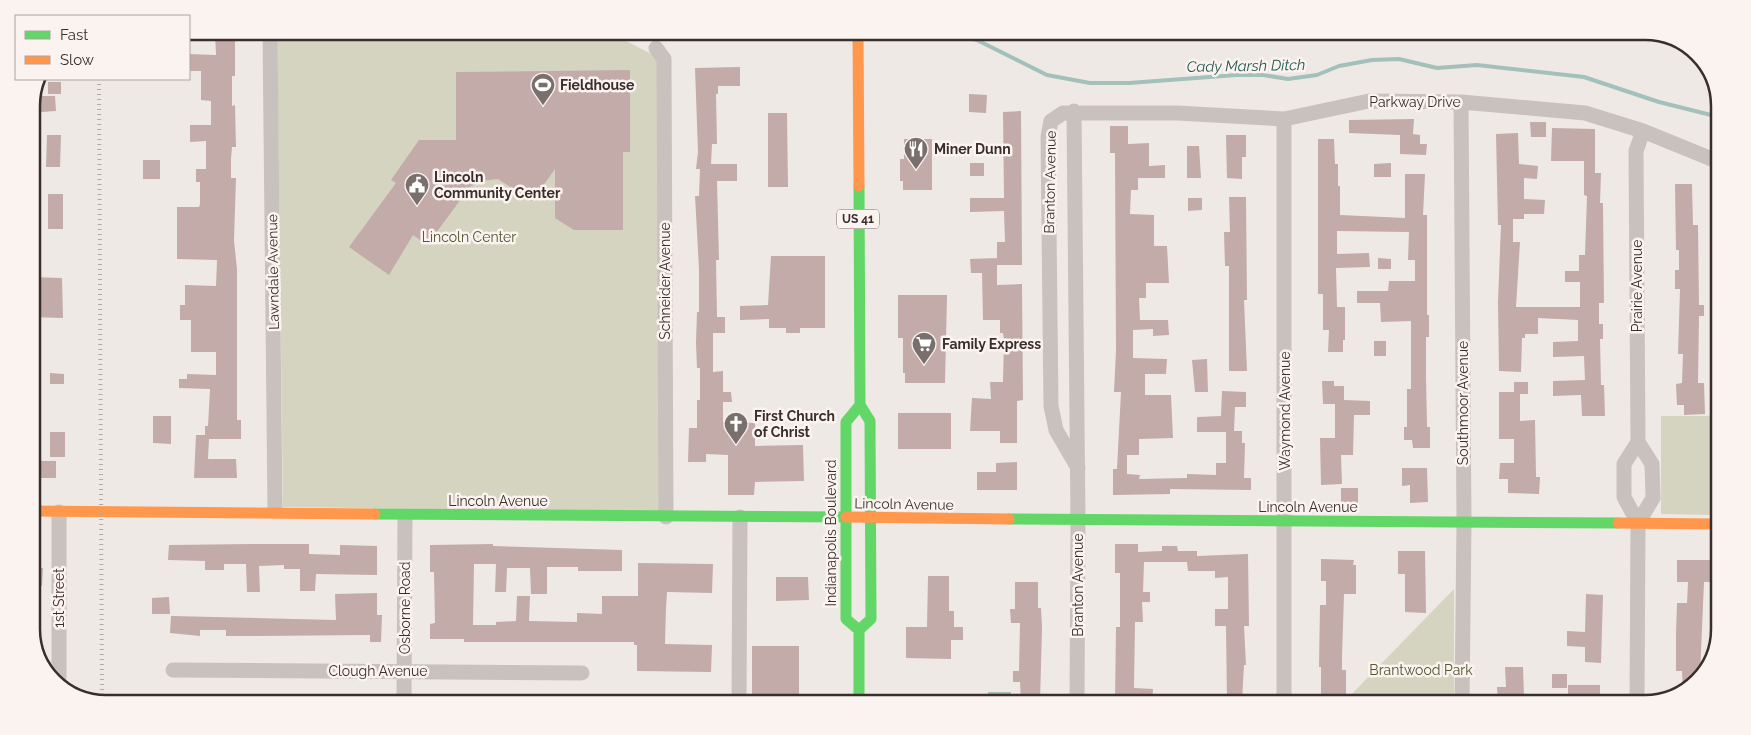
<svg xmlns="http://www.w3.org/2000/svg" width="1751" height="735" font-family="Raleway,sans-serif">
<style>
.green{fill:#d4d4c1}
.water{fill:#a3c0bb}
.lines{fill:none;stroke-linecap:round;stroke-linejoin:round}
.stream{stroke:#a3c0bb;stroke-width:4}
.building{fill:#c2aba8}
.street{stroke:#c9c1be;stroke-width:15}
.fast{stroke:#63d668;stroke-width:11}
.slow{stroke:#ff974d;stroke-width:11}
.rail{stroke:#b1aba8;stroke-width:4;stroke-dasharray:1 4;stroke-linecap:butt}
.labels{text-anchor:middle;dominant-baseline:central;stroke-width:5;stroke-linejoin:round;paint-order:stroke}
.shield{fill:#faf3ef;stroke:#746966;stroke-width:1}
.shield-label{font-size:12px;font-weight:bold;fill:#3a2e2c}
.poi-label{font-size:14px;font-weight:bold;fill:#3a2e2c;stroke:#faf3ef;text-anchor:start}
.street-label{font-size:14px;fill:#3a2e2c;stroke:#faf3ef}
.park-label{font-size:14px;fill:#505731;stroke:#faf3ef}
.water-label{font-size:15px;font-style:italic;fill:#235a53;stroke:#faf3ef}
.rim{fill:none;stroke:#3a2e2c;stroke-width:2.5}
</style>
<rect width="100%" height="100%" fill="#efe9e6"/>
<path class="green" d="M277,32L611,33L657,57L661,512L283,507Z
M1661,416H1717L1716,515L1661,514Z
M1454,589V703H1343Z"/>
<path class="water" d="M988,692H1011V702L988,701Z"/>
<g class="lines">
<path class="stream" d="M953,34L977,40L1047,75L1090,83H1129L1237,75H1263L1288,79L1317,75L1339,66L1372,60L1399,59L1437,68L1477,65L1584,77L1659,102L1719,117"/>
</g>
<path class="building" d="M215,32H235V76H232V106L235,105L236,147H232L231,159V178H236L234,240L237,269V420H241V439H209L208,459H236L237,478H194L196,435H205V426H208L210,389L179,388V379H187V374L216,375V352H191V320H180V305H185V285L216,286L217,260L177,259V207H199L200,204V182H196V169H206V141L190,142V125H211V101L201,100V71H189V54L216,55Z
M740,67V86H718V94H716L717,144H712L711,164H737V181H717L719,260H716L717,317H725V333H713V372L723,371V392H731L732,402H723V422L755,423V446L803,445L804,481L755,482L754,495H728V455L706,454V462H688L689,428H697V400H700V368H697L696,343L697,312H699V269L695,196H699L700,169H696L698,152L695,68Z
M630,70V152H623V230H574L555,218V169L532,201L498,179L481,181L470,187L427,245L413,235L389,275L349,247L396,183L391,180L419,140H456V72Z
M48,82H61V94H48Z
M969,94L987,95L986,113L969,112Z
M40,96H55L56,111L41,112Z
M1021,111L1022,265H997V242H1005L1004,211L970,212V198H1004L1003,112Z
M768,113H787L788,187H768Z
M1414,119L1413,134L1420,135V144H1427L1426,155L1400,154V135L1349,133V120Z
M1530,122H1546V137H1531Z
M1110,126H1128V144L1149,143V166L1165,165V178H1138V190H1131L1130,214L1154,215V246H1167L1169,283H1146V298H1139L1140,320H1168L1169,335L1153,336V329L1133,330V358L1167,359L1166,374H1145V395H1171L1173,438L1139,439V455H1127V474L1140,475L1139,479L1187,478V474L1216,475V463H1226V432H1197V417L1221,416L1222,391L1246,392V407H1235L1234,431H1242V443H1245L1244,478H1251V490L1170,489V494L1113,495V469H1117L1121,392H1114L1116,350L1115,153H1110Z
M1552,128L1595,129V173H1601L1600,203H1603L1604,303H1599V324H1603V339H1600L1601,385H1604L1605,416H1582L1581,395L1553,396V381L1585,380L1584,356L1553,357V342L1578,341V320L1538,318V334H1525V338H1522L1521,372L1499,371L1498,302L1501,225H1498L1496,134L1518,133L1519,164L1538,166L1537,179L1524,178V199L1545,200L1544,214H1524V219H1513V242H1520L1516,307H1580V282H1565V271H1579V255H1585L1587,196L1584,195V161H1551Z
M47,135H61L60,167H46Z
M1226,135H1246V157H1242V179L1227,178Z
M904,139H932V190H903V181H900V159H904Z
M1318,139H1334L1335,164H1338V186H1340V215L1405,218V174H1425L1423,215H1427V315H1429V337H1426V376L1427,427H1430V448H1413L1412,440H1404V427H1407V389H1411V321L1381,322L1380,303H1357V291H1388L1389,281H1415V260H1408L1409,232L1337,231V254L1369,253L1370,267L1336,268L1337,307H1345V340H1343V352H1328L1329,330H1323V294H1318Z
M1187,146H1199L1201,178H1187Z
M143,160H160V179H143Z
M970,163H984V176H970Z
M1391,163V177H1374V164Z
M1675,184H1692L1693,225H1698L1699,305H1704V316H1699L1698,383H1704L1705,414L1684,415V405H1677L1676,384L1682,383L1683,354H1678L1680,289H1675V270H1679V250H1676Z
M48,194H63V229H48Z
M1229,197H1246L1247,300H1244L1247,371H1229V266H1225L1224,232H1230Z
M1188,198H1202V210L1188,211Z
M771,256H825V328H800V333H786V328H769V319L740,320V306L768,305Z
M997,258V285L1022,284L1023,400L1017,401V443H1000V431H970L972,398L991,399L990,382H1003L1004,340L1003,333H1000V320H983L982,273H971L970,259Z
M1378,258L1391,259V269H1378Z
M31,277L62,278L63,318L31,317Z
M898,295H947L945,383H905V373H903V338H898Z
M1374,341H1386V356H1374Z
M1207,359L1208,392H1195L1192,360Z
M50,373L64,374V384H50Z
M1322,381H1334V386H1344V400L1370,401V415H1354L1353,455H1341L1342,484L1321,485L1320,438H1335V404H1323Z
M1514,382H1528V394H1520V421L1535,420L1536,477H1540L1539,494L1508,493V479H1499L1500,463H1514V439H1499V392H1514Z
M898,413H951V449H898Z
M153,416H171V444L153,443Z
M50,432H65V457H50Z
M31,461H56V478H31Z
M1017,462V490H977V472H996V463Z
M1402,468H1427L1428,502L1410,503V485L1402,486Z
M1341,488H1358V503H1341Z
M253,544H309V554L340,555V545L377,546V575L316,574L315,591H300V569H284V565L259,566L260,592H247L246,564H224V570H205V561L168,560L169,545Z
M493,544V546L622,550V571H578V567H547V594H531L530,568H507L506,592H495L496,564H474L473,625H496V622L516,621L517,596H530L529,621L577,622V613L602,614V596H638V563L713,564L712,593L667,592L666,608L665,644L712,645L711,672L637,671V645H634V642H464V639H430V624L435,623L434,572H430V545Z
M1115,544H1138V552L1162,551V546H1177L1178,551H1197V556L1248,554L1249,626H1244L1246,665H1244L1242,702H1227L1226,626H1215V609H1228V577L1215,578V571H1188L1187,562H1144L1143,592H1150V602H1142L1143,622H1135L1134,688L1153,689L1152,702H1115L1116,627H1120V573H1115Z
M1398,551H1425L1426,613L1405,612V574H1398Z
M1321,559L1354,560L1353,565H1356V594H1344L1342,657V670H1346V697H1335V703H1321V667H1319L1320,605H1326V581H1321Z
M1677,560H1715V582H1704L1700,675L1687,691L1683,692L1682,671H1676V633L1677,603H1687L1688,582H1677Z
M31,568H43L42,586H31Z
M928,576H949V611H954V627H963V640H951V659L906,658V627H927Z
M776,577H808L809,600L776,601Z
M1015,582H1038V608H1041L1042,628L1040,702H1021L1020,682H1013V671H1019L1020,623H1011L1010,609H1015Z
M377,593V615H382L381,642H370V635L248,636H226V630H200V636L170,633L171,616L336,620L335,594Z
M1586,594L1603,595L1601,663L1585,662V647L1567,646V631L1585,632Z
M169,597L170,614H152V598Z
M752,646H799V701H752Z
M1505,667H1523L1524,696H1513V703H1498L1497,687H1506Z
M1552,674H1567V688H1552Z
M1568,685H1600V704H1582V699L1568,698Z"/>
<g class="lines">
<path class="street" d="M270,32L275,511
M656,48L664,59L666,517
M1461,102L1464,523L1462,703
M1074,111L1078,521L1077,702
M1284,119V702
M1638,442L1652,464L1653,498L1638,523
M1078,468L1056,430L1051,406L1048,137L1051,121L1063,113H1177L1284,119L1369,101L1461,102L1585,113L1643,131L1719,162
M173,670L582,673
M59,684V512
M404,699L405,516
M739,701L740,517
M1637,704L1638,523L1624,497V464L1638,442L1636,151L1643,131"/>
<path class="fast" d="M859,186L860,405L870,421L871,619L859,630V701
M375,514L846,517
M1009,519L1618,523
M859,630L846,619V422L860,405"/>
<path class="slow" d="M858,34L859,186
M31,511L375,514
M846,517L1009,519
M1618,523L1715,524"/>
<path class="rail" d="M99,79L102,698"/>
</g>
<defs>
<symbol id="stadium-pin" viewBox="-11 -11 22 30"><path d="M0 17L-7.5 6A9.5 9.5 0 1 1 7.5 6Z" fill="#796f6d" stroke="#faf3ef"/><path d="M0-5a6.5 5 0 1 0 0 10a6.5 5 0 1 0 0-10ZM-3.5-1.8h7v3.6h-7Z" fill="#fff"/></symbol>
<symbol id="restaurant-pin" viewBox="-11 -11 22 30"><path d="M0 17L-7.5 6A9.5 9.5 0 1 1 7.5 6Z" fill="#796f6d" stroke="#faf3ef"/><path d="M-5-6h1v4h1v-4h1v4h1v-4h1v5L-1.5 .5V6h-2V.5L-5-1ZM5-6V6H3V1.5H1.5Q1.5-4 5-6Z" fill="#fff"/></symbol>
<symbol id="civic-pin" viewBox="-11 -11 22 30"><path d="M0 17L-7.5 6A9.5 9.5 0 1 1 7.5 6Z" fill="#796f6d" stroke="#faf3ef"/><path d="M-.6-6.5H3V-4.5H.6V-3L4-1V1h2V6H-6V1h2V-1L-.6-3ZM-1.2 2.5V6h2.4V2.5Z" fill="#fff"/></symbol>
<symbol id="supermarket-pin" viewBox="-11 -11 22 30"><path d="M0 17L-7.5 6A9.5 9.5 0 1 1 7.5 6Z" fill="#796f6d" stroke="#faf3ef"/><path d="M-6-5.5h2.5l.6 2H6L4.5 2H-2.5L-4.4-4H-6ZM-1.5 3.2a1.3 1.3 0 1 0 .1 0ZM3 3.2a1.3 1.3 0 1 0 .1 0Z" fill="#fff"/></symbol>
<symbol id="church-pin" viewBox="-11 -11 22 30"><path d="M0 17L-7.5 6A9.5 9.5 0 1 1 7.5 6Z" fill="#796f6d" stroke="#faf3ef"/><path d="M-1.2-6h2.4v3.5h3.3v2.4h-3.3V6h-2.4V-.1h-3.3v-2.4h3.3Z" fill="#fff"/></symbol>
</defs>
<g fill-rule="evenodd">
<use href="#stadium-pin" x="529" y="71" width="28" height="38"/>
<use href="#restaurant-pin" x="902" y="135" width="28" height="38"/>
<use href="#civic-pin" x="403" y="171" width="28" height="38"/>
<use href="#supermarket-pin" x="910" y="330" width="28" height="38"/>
<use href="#church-pin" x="722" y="410" width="28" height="38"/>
</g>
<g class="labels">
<rect class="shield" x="837" y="209.5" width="42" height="19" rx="4"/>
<g class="shield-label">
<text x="858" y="219">US 41</text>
</g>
<g class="poi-label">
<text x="560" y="85">Fieldhouse</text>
<text x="934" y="149">Miner Dunn</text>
<text x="434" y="177">Lincoln<tspan x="434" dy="16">Community Center</tspan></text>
<text x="942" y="344">Family Express</text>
<text x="754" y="416">First Church<tspan x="754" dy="16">of Christ</tspan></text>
</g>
<g class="street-label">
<text x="1415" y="102">Parkway Drive</text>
<text transform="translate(1050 182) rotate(-89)">Branton Avenue</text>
<text transform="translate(273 272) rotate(-91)">Lawndale Avenue</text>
<text transform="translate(665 281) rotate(-90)">Schneider Avenue</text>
<text transform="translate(1637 286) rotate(-90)">Prairie Avenue</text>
<text transform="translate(1463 403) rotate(-90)">Southmoor Avenue</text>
<text transform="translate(1285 411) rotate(-90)">Waymond Avenue</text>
<text x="498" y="501">Lincoln Avenue</text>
<text transform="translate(904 504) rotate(1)">Lincoln Avenue</text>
<text x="1308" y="507">Lincoln Avenue</text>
<text transform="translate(831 533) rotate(-90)">Indianapolis Boulevard</text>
<text transform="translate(1078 585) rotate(-90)">Branton Avenue</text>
<text transform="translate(59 598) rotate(-90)">1st Street</text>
<text transform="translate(405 608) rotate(-90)">Osborne Road</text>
<text x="378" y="671">Clough Avenue</text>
</g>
<g class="park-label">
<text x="469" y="237">Lincoln Center</text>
<text x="1421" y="670">Brantwood Park</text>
</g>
<g class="water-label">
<text transform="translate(1246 66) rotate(-1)">Cady Marsh Ditch</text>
</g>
</g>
<path d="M0 0H1751V735H0ZM106 40H1645A66 66 0 0 1 1711 106V629A66 66 0 0 1 1645 695H106A66 66 0 0 1 40 629V106A66 66 0 0 1 106 40Z" fill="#faf3ef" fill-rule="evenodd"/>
<path class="rim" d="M106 40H1645A66 66 0 0 1 1711 106V629A66 66 0 0 1 1645 695H106A66 66 0 0 1 40 629V106A66 66 0 0 1 106 40Z"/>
<rect x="15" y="15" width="175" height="65" fill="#faf3ef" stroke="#ada4a1"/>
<rect x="25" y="31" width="25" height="8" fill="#63d668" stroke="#ada4a1"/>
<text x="60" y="40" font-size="15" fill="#3a2e2c">Fast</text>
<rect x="25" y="56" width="25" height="8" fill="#ff974d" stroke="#ada4a1"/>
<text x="60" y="65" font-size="15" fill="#3a2e2c">Slow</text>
</svg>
